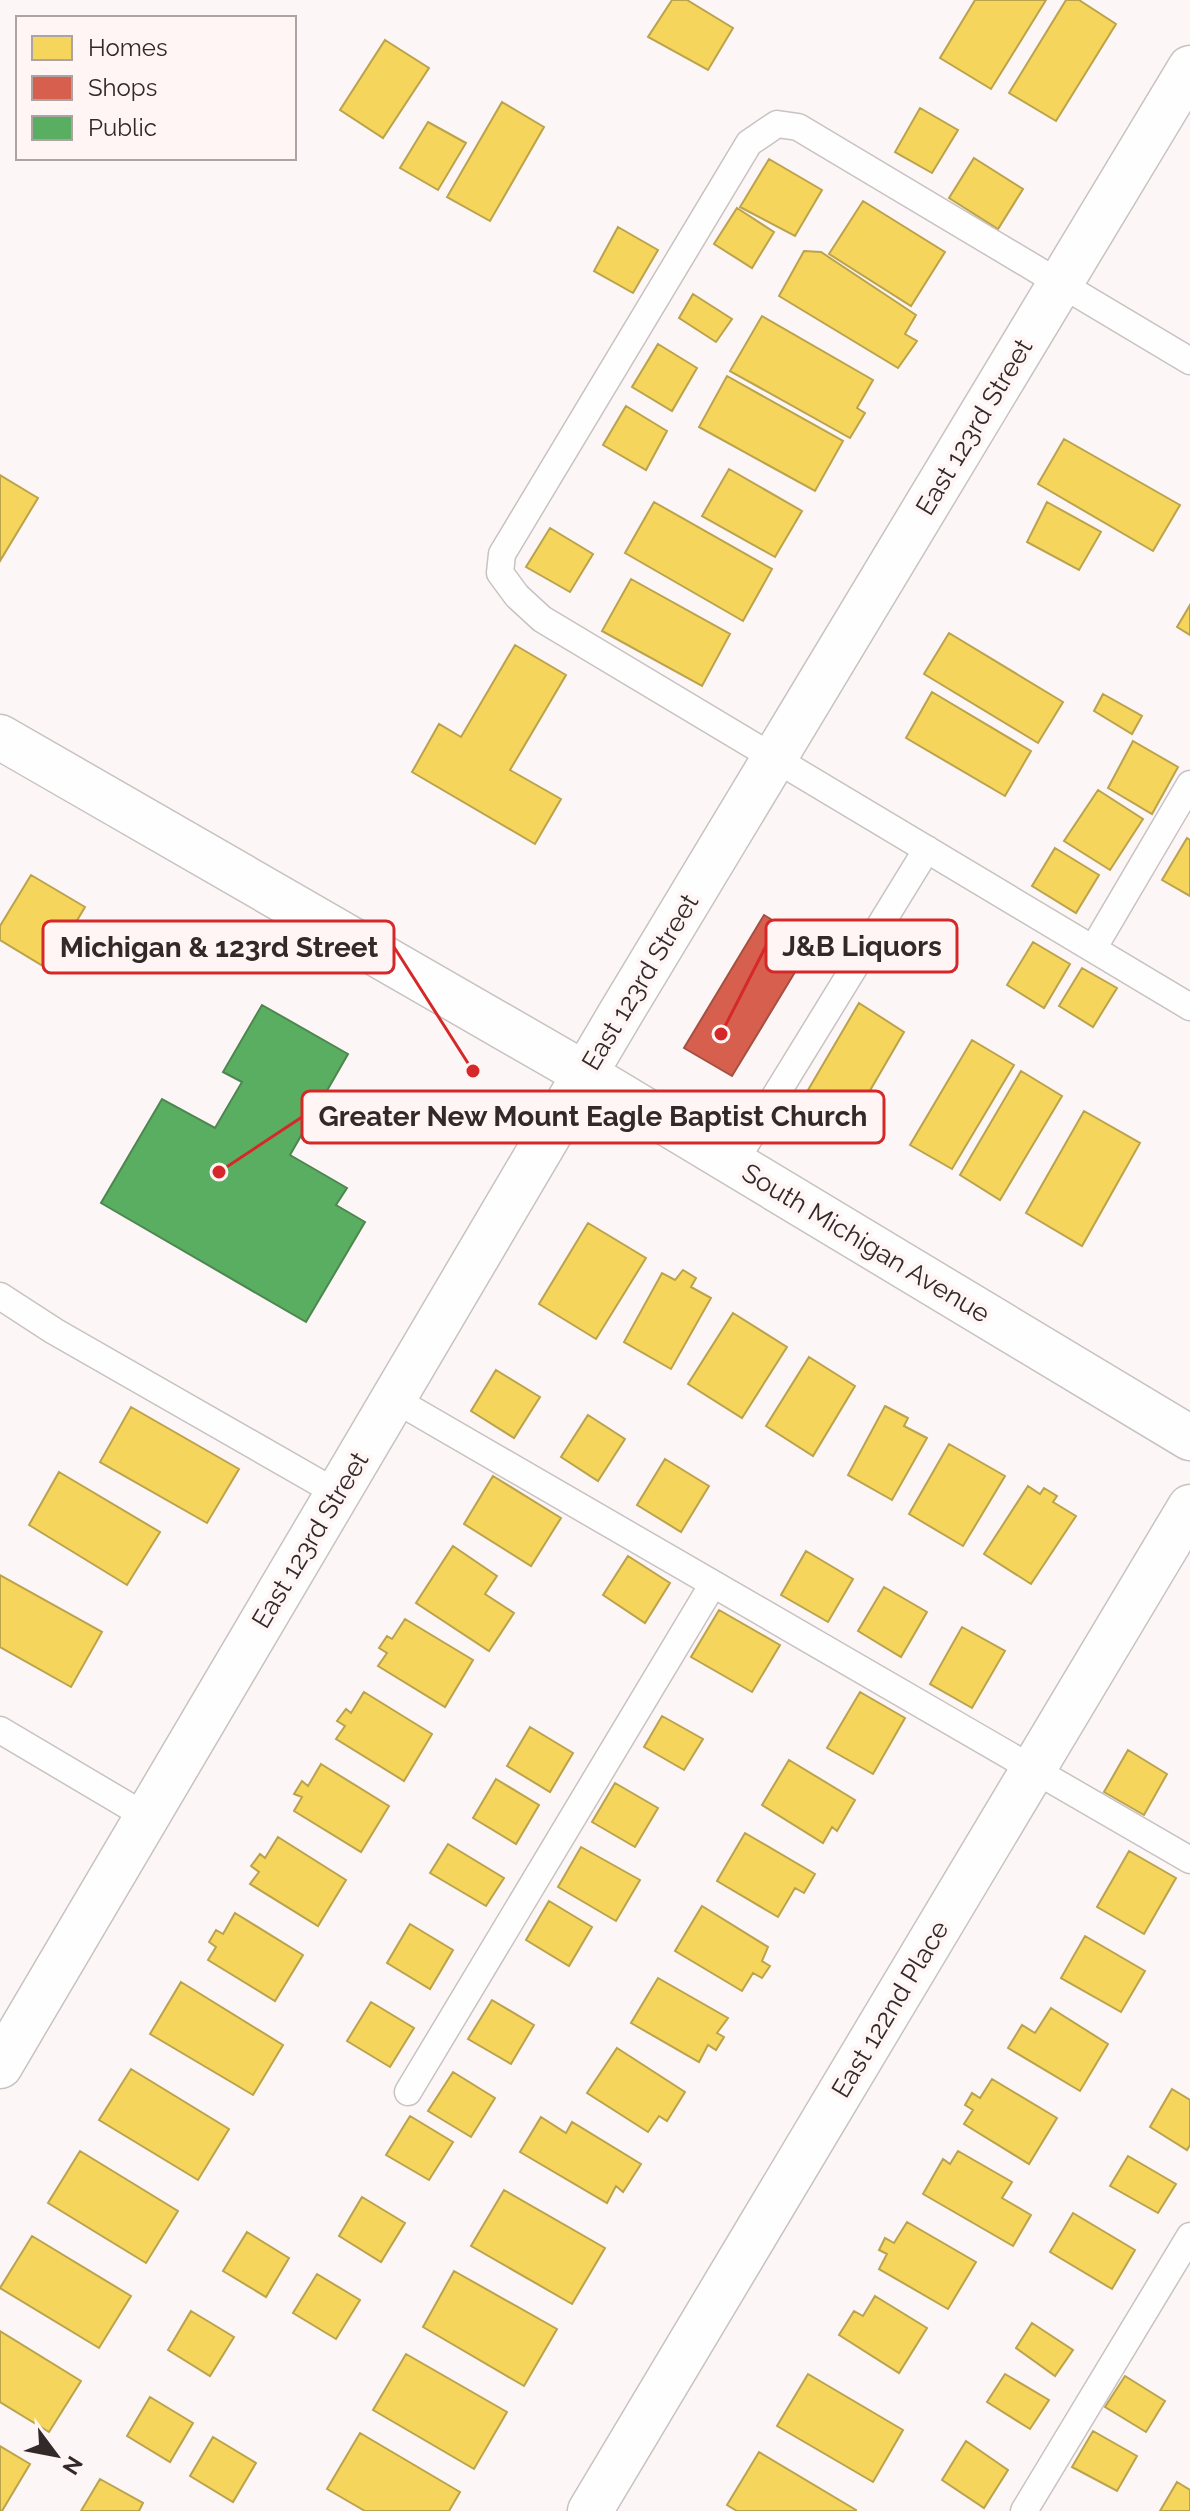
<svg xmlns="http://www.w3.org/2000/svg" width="1190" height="2511" font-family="Raleway,sans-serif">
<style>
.homes{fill:#f6d55c;stroke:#bba24c;stroke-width:2}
.shops{fill:#d6604d;stroke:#a55042;stroke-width:2}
.public{fill:#5aae61;stroke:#4e8650;stroke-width:2}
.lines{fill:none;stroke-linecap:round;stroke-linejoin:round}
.service-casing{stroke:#c8c2c1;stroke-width:29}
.minor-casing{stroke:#c8c2c1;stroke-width:47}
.secondary-casing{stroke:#c8c2c1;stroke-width:47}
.service{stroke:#fffefe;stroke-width:26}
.minor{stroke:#fffefe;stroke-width:44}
.secondary{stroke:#fffefe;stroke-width:44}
.labels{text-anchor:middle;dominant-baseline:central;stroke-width:8;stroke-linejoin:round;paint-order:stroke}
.street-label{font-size:26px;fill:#322a28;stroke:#fef5f4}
.leader{fill:none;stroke:#d62828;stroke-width:3}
.callout-dot{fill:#d62828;stroke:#fef5f4;stroke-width:3}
.callout{fill:#fef5f4;stroke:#d62828;stroke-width:3}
.callout-label{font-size:28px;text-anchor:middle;font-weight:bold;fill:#322a28}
</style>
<rect width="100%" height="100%" fill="#fcf7f6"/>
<path class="homes" d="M672,0H687L733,28L708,70L648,37Z
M975,0H1046L991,89L940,58Z
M1066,0H1079L1116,24L1056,121L1009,93Z
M385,40L429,68L383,138L340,110Z
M502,102L544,127L490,221L447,197Z
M920,108L958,130L932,173L895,152Z
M428,122L466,143L438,190L400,168Z
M974,158L1023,189L998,229L949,198Z
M769,159L822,190L795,236L740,207Z
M863,201L945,252L911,306L829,254Z
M737,208L774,232L752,268L714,244Z
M618,227L658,250L633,293L594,271Z
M804,251L821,252L916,315L905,334L917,341L898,368L779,296Z
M693,294L732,319L716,342L679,318Z
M762,316L873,380L857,408L865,413L850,438L730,371Z
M658,344L697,368L672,411L632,387Z
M727,376L843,441L815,491L699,427Z
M626,406L667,431L646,470L603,445Z
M1064,439L1180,505L1153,551L1038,484Z
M729,469L802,511L775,557L702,516Z
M0,475L38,498L0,561Z
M654,502L772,569L743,621L625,553Z
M1047,502L1101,532L1079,570L1027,542Z
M550,528L593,554L570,592L526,567Z
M631,579L730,634L702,686L602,631Z
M1190,605V635L1177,627Z
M949,633L1063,702L1038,743L924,674Z
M515,645L566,675L510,770L561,799L535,844L412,772L439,724L461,737Z
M932,692L1031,751L1005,796L906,738Z
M1103,694L1142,716L1132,734L1094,711Z
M1133,741L1178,767L1152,814L1108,788Z
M1098,790L1143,819L1110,870L1064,841Z
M1187,838L1190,840V896L1162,880Z
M1055,848L1099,875L1076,913L1032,886Z
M31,875L85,907L48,969L0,940V926Z
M1033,942L1070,964L1044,1008L1007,985Z
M1082,968L1117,988L1093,1027L1059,1006Z
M859,1003L904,1032L840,1142L794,1114Z
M972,1040L1014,1065L952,1169L910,1145Z
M1021,1071L1062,1096L1000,1200L960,1175Z
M1084,1111L1140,1143L1082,1246L1026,1213Z
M588,1223L646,1258L596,1339L539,1304Z
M683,1270L696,1278L691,1287L711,1298L671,1369L624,1342L662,1273L675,1280Z
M733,1313L787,1347L742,1418L688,1384Z
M809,1357L855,1386L813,1456L766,1426Z
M496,1370L540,1397L514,1438L471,1411Z
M885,1406L908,1418L904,1426L927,1438L892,1500L848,1475Z
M131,1407L239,1469L207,1523L100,1462Z
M588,1415L625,1439L598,1481L561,1457Z
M949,1444L1005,1476L963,1546L909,1514Z
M665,1459L709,1486L681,1532L637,1505Z
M59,1472L160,1532L127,1585L29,1525Z
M493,1476L561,1518L531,1566L464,1524Z
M1028,1486L1040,1494L1044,1488L1057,1496L1053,1502L1076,1516L1031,1584L984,1554Z
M453,1546L497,1576L485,1594L514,1613L489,1651L416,1603Z
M806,1551L853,1579L828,1622L781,1595Z
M628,1556L670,1583L645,1623L603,1595Z
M0,1575L102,1632L71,1687L0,1647Z
M884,1587L927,1612L901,1657L858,1631Z
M719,1610L780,1645L752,1692L691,1657Z
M405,1619L473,1660L445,1707L378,1666L387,1653L379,1648L387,1636L392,1639Z
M962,1627L1005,1651L972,1708L930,1684Z
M364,1692L432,1734L404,1781L336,1739L345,1726L337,1721L346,1709L351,1713Z
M860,1692L905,1718L873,1774L827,1748Z
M662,1716L703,1739L684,1770L644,1747Z
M530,1727L573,1753L550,1792L507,1766Z
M1128,1750L1167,1774L1144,1815L1104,1792Z
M789,1760L855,1800L837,1831L832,1827L823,1843L762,1805Z
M321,1764L389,1806L361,1852L294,1811L302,1797L294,1794L302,1781L308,1786Z
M496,1779L539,1805L516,1844L473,1818Z
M615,1783L658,1808L635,1847L592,1822Z
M745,1833L815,1874L804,1893L795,1888L778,1917L717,1881Z
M278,1837L346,1880L318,1926L250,1884L259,1872L251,1866L260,1854L265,1858Z
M448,1844L504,1878L486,1906L430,1873Z
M581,1847L640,1880L616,1921L558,1887Z
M1129,1851L1176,1878L1144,1934L1097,1907Z
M549,1901L592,1927L569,1966L526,1940Z
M702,1906L768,1947L762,1961L770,1966L762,1978L753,1973L742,1991L675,1951Z
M235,1913L303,1955L275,2001L208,1960L216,1947L209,1942L216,1930L223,1934Z
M410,1924L453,1950L430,1989L387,1963Z
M1085,1936L1145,1971L1121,2012L1061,1978Z
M658,1978L728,2018L717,2033L724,2037L716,2050L708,2045L699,2062L631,2023Z
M181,1982L283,2045L253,2095L150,2034Z
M492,2000L534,2025L511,2064L468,2039Z
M371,2002L414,2028L390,2067L347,2041Z
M1051,2008L1108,2044L1080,2091L1008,2048L1022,2025L1035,2033Z
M617,2048L685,2092L667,2121L659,2116L648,2132L587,2093Z
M131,2069L229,2129L198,2180L99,2120Z
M453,2072L495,2098L471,2137L428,2111Z
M992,2079L1057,2118L1029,2164L964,2124L973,2110L965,2105L972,2093L980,2098Z
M1172,2089L1190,2100V2145L1187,2150L1150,2127Z
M410,2116L453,2142L429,2180L386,2155Z
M541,2117L566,2133L572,2122L641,2164L623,2192L616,2186L607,2203L520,2152Z
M80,2151L178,2211L146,2263L48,2203Z
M958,2151L1012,2182L1002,2198L1031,2215L1013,2246L923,2194L943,2159L950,2164Z
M1128,2156L1176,2184L1158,2213L1110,2186Z
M504,2190L605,2248L572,2304L471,2246Z
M362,2197L405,2223L381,2262L339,2236Z
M1073,2213L1135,2250L1112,2289L1050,2252Z
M907,2222L976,2262L948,2309L879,2269L887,2254L879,2250L885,2238L894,2243Z
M247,2232L289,2258L266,2297L223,2271Z
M32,2236L131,2296L99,2348L0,2288Z
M454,2271L557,2329L524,2386L423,2327Z
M317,2274L360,2300L336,2339L293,2313Z
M875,2296L927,2328L899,2373L839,2335L854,2311L863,2316Z
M191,2311L234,2337L210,2376L168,2350Z
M1032,2323L1073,2350L1055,2376L1016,2348Z
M0,2331L81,2381L49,2432L0,2402Z
M406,2354L507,2412L474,2469L373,2410Z
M808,2374L903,2430L873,2482L777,2426Z
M1005,2374L1049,2400L1030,2429L987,2402Z
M1125,2376L1165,2401L1146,2432L1105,2407Z
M150,2397L193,2423L170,2462L127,2436Z
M1093,2431L1137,2456L1117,2491L1072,2467Z
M360,2433L460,2492L449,2511H365L327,2489Z
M213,2437L256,2463L233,2502L190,2476Z
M966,2441L1008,2470L984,2508L942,2480Z
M0,2446L30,2464L2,2511H0Z
M759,2452L856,2510V2511H737L727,2505Z
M100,2479L143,2503L139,2511H81Z
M1177,2482L1190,2490V2511H1160Z"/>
<path class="shops" d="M764,915L812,944L732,1076L684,1048Z"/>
<path class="public" d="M262,1005L348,1054L290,1155L347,1188L336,1205L365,1222L306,1322L101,1203L162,1099L215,1128L242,1082L223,1072Z"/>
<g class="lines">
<defs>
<path id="service" d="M1190,361L798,127L777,124L749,143L502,554L500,573L517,596L542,619L1190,1007
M1093,949L1190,784
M734,1163L927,849
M0,1296L54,1331L337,1493
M394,1399L1190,1860
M0,1730L147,1817
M408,2092L713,1584
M1024,2511L1190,2236"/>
<path id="minor" d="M0,2066L619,1016L1190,68
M590,2511L1190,1507"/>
<path id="secondary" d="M0,737L585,1074L1190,1438"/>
</defs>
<use href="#service" class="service-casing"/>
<use href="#minor" class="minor-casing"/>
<use href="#secondary" class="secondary-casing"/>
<use href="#service" class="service"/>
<use href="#minor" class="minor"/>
<use href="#secondary" class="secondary"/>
</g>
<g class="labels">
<g class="street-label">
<text transform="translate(974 427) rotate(-59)">East 123rd Street</text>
<text transform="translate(640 982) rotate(-59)">East 123rd Street</text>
<text transform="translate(866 1243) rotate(31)">South Michigan Avenue</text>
<text transform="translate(310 1540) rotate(-59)">East 123rd Street</text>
<text transform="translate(890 2009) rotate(-59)">East 122nd Place</text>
</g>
</g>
<path class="leader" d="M721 1034L766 946M473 1071L394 947M219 1172L302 1117"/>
<g class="callout-dot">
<circle cx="721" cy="1034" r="8"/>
<circle cx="473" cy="1071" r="8"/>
<circle cx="219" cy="1172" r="8"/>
</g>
<g class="callout">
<rect x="766" y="920" width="191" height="52" rx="8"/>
<rect x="43" y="921" width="351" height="52" rx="8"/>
<rect x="302" y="1091" width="582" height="52" rx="8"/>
</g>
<g class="callout-label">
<text x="862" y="956">J&amp;B Liquors</text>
<text x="219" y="957">Michigan &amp; 123rd Street</text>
<text x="593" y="1126">Greater New Mount Eagle Baptist Church</text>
</g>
<rect x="16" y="16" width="280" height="144" fill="#fef5f4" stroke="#aca4a2" stroke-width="2"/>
<rect x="32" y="36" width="40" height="24" fill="#f6d55c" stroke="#aca4a2" stroke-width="2"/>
<text x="88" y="56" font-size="24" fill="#322a28">Homes</text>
<rect x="32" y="76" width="40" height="24" fill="#d6604d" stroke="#aca4a2" stroke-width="2"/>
<text x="88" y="96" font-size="24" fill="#322a28">Shops</text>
<rect x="32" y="116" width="40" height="24" fill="#5aae61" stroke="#aca4a2" stroke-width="2"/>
<text x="88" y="136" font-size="24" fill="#322a28">Public</text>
<g transform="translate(56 2455) rotate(122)" stroke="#fef5f4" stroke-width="6" paint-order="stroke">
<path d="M0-6L14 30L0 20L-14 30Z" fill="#322a28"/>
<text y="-12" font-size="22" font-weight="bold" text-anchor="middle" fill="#322a28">N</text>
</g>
</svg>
